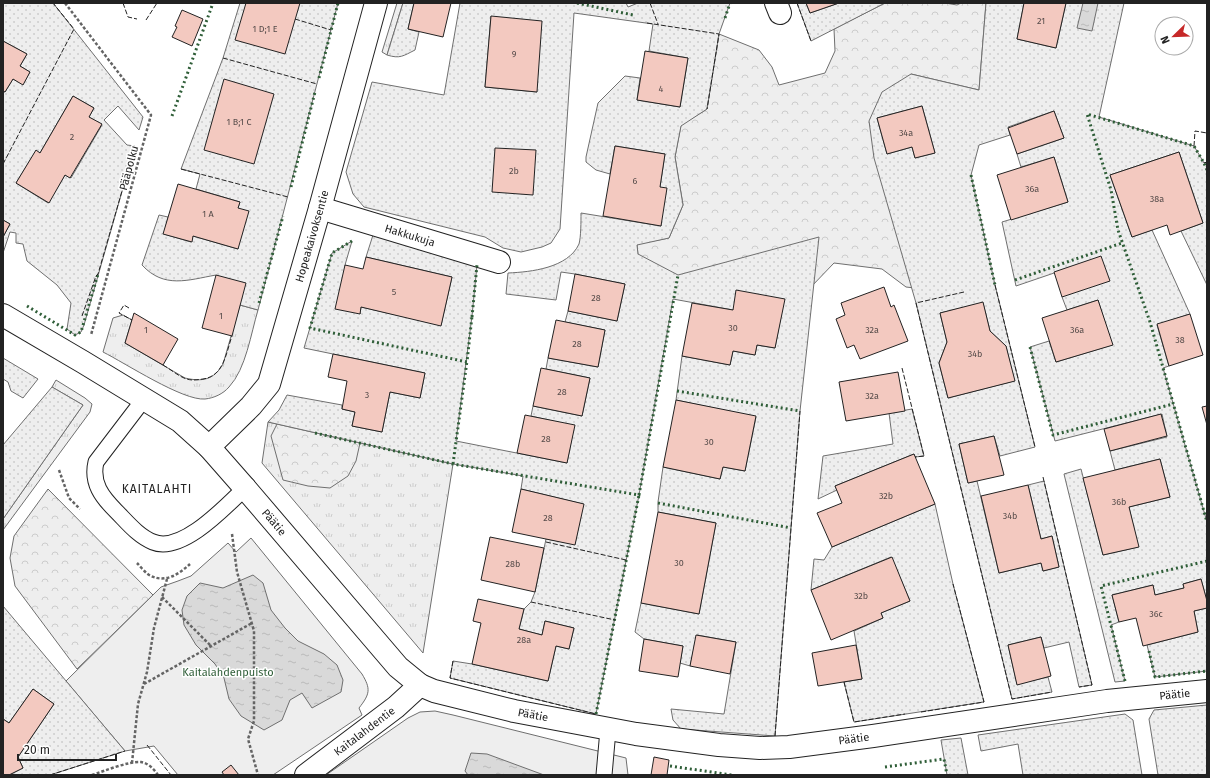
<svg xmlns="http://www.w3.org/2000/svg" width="1210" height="778" font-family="'Fira Sans',sans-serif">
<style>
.grass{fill:url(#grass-tufts);stroke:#6f6f6f}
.forest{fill:url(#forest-crowns);stroke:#6f6f6f}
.park{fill:#eee;stroke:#6f6f6f}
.garden{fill:url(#garden-dots);stroke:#6f6f6f;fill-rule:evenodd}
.water{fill:url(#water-ripples);stroke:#6f6f6f}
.building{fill:#f3c9c0;stroke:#222}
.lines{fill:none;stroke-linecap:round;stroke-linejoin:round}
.service-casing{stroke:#222;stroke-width:17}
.minor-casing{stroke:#222;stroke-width:24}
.tertiary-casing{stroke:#222;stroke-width:24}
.path{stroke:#646464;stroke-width:2.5;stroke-dasharray:3 2;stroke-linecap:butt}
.service{stroke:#fff;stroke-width:15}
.minor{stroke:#fff;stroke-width:22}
.tertiary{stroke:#fff;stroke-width:22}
.hedge{stroke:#2f5e38;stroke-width:3;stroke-dasharray:2 3;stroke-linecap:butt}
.fence{stroke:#222;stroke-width:1;stroke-dasharray:5 2;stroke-linecap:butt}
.labels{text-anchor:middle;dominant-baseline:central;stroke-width:3;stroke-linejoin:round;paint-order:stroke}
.number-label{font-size:9px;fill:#564c4a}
.street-label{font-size:11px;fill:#222;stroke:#fff}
.park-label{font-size:11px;fill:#2f5e38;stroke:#fff}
.neighbourhood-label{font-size:12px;letter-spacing:1px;fill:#222;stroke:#fff}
</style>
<defs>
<pattern id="grass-tufts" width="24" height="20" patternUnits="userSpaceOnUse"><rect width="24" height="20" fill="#eee"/><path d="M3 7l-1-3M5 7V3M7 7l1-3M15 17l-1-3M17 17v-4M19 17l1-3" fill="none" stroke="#ccc"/></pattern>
<pattern id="forest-crowns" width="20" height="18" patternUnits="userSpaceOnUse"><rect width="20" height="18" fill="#eee"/><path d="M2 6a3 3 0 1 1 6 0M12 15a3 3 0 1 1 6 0" fill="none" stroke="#ccc"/></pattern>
<pattern id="garden-dots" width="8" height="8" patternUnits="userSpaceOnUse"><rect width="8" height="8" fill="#eee"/><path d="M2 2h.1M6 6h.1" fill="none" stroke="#ccc" stroke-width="1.8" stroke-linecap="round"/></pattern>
<pattern id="water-ripples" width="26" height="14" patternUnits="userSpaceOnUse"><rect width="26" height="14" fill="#d9d9d9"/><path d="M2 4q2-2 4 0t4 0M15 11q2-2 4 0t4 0" fill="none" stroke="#bababa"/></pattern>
</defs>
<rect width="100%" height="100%" fill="#fff"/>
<path class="grass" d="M397,3H403L387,55L382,52Z
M240,305L258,310C251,333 246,369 229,387C223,394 214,398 205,399C183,401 125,363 103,352L113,318L123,315L132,320L125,343L185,378C202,382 214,380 223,364Z
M56,380L85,398L92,404L90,412L3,530V519L83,405L52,387Z
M268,422L453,464L423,653L262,463Z"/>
<path class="forest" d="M885,3H945L957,5L961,3H986L979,90L911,74L869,122L941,291L906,287L882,269L834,263L810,288L682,291L639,268L637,244L669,238L683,205L675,157L681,125L707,109L719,34L759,50L772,67L779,85L825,73L835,51L834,29Z
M277,424L360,443L356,461L348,476L330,488L308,486L283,480L271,436Z
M48,489L153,595L77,669L15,586L10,558L14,536Z"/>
<path class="park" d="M251,538L362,674C371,689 370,694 359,708L362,715L273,775H178L154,746L125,751L66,681L161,587L178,581L191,576L228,543L236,552Z
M435,711L453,715L626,758L628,775H326L408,718L420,712Z"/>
<path class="garden" d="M3,3H53L143,117L139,130L118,106L104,120L127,145L135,146L84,325L81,332L75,335L67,329L71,303L57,285L27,261L23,244L16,243V233L10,232L3,253V237L10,224L3,220V91L5,92L13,79L23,84L30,72L20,66L27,54L3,41ZM73,96L94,108L89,117L102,125L71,178L65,175L48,203L16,183L36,151L40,153Z
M240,3H338L258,310L240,305L216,275C188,280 164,289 142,265L159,215L168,217L164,234L191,242L193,236L238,249V208L240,202L196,189L200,174L181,169L223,58Z
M403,3H414L408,29L419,32L415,50C403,56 400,59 387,55Z
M460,3H626L628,7L638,3H730L719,34L707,109L681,126L675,157L683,205L669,238L637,245L638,254L678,275L819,237L800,411L775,736L681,729L673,720L671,709L724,714L736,642L697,635L690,666L680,663L683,646L644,639L635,632L641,603L699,614L716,523L658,512V502L663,467L720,479L723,467L745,471L756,417L676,400L682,356L730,365L733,351L755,355L757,345L775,348L784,299L733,310L673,299L639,495L596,714L450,678L453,661L472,664L548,681L556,646L569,649L574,628L545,621L542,635L519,629L524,609L531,602L535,592L546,539L575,544L583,504L521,489L523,476L453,464L268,422L279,410L287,395L342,405V409L355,412L352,426L382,432L390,392L420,398L425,373L304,348L332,253L352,241L345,265L360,314L361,307L441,325L452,277L366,257L373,235L477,265L472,316L456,441L567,463L574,426L531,416L533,406L582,416L590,378L546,369L548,358L598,367L605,330L565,322L568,311L617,321L625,284L575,274L561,272L556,300L506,294L508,273C531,272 568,268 579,244C581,237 581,221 581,213L661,226L660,187L665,154L615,146L610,174L596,170L586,162V157L598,103L625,76L640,78L637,100L680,107L688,58L649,51L653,24L574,13L560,229L551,243L542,247L521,252L503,248L485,237L364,207L353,194L346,172L372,82L444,95ZM491,16L537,92L485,87Z
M797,3H806L810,13L839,3H885L811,41Z
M986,3H1024L1017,39L1056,48L1066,3H1124L1099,117L1194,146L1204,163L1207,162V285L1181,231L1203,223L1179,152L1110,175L1132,237L1152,230L1190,314L1157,325L1169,366L1163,368L1207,522V601L1201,579L1183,584L1184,588L1155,595L1153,585L1112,595L1119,622L1111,625L1125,681L1115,682L1064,474L1081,469L1103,555L1138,547L1129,507L1170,497L1160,459L1115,470L1110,451L1167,437L1162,414L1055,441L1030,347L1049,341L1056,362L1112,345L1098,300L1067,310L1062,297L1101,257L1016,286L1002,222L1068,202L1054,157L1021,167L1017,154L1064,138L1054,111L1008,127L1010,135L979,145L971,175L995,285L1035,447L1000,456L994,436L959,444L968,483L977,481L999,573L1041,563L1043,571L1059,567L1052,536L1041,539L1028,485L1044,481L1092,685L1079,687L1069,642L1044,648L1041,637L1008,645L1017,684L1048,677L1052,692L1012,699L916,303L874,158L869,121L882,92L911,74L979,90ZM922,106L935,153L915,158L912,147L887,154L877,118ZM983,303L990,331L1006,346L1014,381L948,398L939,363L947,342L940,313Z
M3,358L38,379L23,398L11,391L8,382L3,379Z
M52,387L83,405L3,519V445Z
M912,409L924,456L915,457L914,454L835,486L837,490L818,499L823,456L893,444L889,413Z
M935,504L953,584L984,702L854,722L844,682L862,679L854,631L883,618L881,613L910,601L891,557L811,590L814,559L824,560L832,547Z
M3,606L125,751L50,775H9L23,768L18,757L54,704L33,689L9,723L3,719Z
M1207,608V671L1155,677L1147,645L1198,632L1194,611Z
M1207,705V775H1158L1149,719L1154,710Z
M1125,714L1133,720L1142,775H1023L1018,744L981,751L978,735Z
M961,738L968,775H947L941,740Z"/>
<path class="water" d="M1083,3H1098L1092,31L1077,28Z
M253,575L263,583L271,610L285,628L298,641L324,654L337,665L343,680L341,692L312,708L302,693L290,700L282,720L264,730L241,716L229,699L224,678L215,664L196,645L184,625L182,610L187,596L200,583L223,588Z
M471,753L487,754L544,775H468L465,771Z"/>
<path class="building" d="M246,3H300L285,54L235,40Z
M414,3H451L443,37L408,29Z
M806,3H839L810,13Z
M1024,3H1066L1056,48L1017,39Z
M182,10L203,19L192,46L172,37L177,27L175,26Z
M491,16L542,21L537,92L485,87Z
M3,41L27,54L20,66L30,72L23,85L13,79L5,92L3,91Z
M645,51L688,58L680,107L637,100Z
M224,79L274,94L254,164L204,150Z
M73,96L94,108L89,117L102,124L70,178L65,175L49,203L16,183L36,150L40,153Z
M922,106L935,153L915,158L912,147L887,154L877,118Z
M1054,111L1064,138L1017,154L1008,128Z
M615,146L665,154L660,187L667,188L661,226L603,216Z
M495,148L536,150L533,195L492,192Z
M1179,152L1203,223L1170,235L1167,225L1132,237L1110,175Z
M1054,157L1068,202L1011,220L997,175Z
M178,184L240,202L238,208L249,211L238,249L193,236L192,242L163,234Z
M3,220L10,224L3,237Z
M1101,256L1110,281L1062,297L1054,272Z
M366,257L452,277L441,326L361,307L360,314L335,309L345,265L363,269Z
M575,274L625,284L617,321L568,311Z
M216,275L246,283L232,336L202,328Z
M884,287L891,307L894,305L908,341L860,359L854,345L847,348L836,319L845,315L841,303Z
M736,290L785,299L775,348L757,345L755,355L733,351L730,365L682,356L692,303L733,310Z
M1098,300L1113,345L1056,362L1042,318Z
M983,302L990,331L1006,346L1015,381L948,398L939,363L947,342L940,313Z
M134,313L178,339L163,365L125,343Z
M1190,314L1203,355L1169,366L1157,324Z
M556,320L605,330L598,367L548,358Z
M333,354L425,373L420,398L390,392L382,432L352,426L355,412L342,409L347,381L328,377Z
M541,368L590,378L582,416L533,406Z
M898,372L905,411L846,421L839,382Z
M676,400L756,416L745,471L723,467L720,479L663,467Z
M1207,406V425L1202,407Z
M1161,414L1167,436L1110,451L1104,429Z
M525,415L575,425L567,463L517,453Z
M994,436L1004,475L968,483L959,444Z
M914,454L935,504L832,547L817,513L842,503L835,486Z
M1160,459L1170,497L1129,507L1139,547L1103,555L1083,478Z
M1028,485L1041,539L1052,536L1059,567L1043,571L1041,563L999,573L981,496Z
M521,489L584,504L575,545L512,532Z
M658,512L716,523L699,614L641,603Z
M490,537L544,548L535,592L481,580Z
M892,557L910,601L881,613L883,618L831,640L811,590Z
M1201,579L1207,601V608L1194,611L1198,632L1143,646L1136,618L1119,622L1112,595L1153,585L1155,595L1184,588L1183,584Z
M478,599L524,609L519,629L542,635L545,621L574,628L569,649L556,646L548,681L472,664L481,623L473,621Z
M696,635L736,642L730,674L690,666Z
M1041,637L1051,676L1017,685L1008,645Z
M644,639L683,646L678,677L639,671Z
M856,645L862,679L818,686L812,653Z
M33,689L54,704L18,757L23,768L9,775H3V719L9,723Z
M654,757L669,760L667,775H651Z
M231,765L239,775H224L222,772Z"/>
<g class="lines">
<defs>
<path id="service" d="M144,399L96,462C91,483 102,497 116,511C127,522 138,536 153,542C182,554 226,506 245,488
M604,775L608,730"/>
<g id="minor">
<path d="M776,3L780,13"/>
<path id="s1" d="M320,208L499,262"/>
<path id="s2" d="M209,447L251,406L269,384L320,208L376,3"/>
<path id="s3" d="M245,488L398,667L420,685L434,691L514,711L636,734L719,745L760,748L789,747L873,736L1107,701L1207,691"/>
<path id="s4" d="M306,775L396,707L420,685"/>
</g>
<path id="tertiary" d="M3,315L83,362L180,421L209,447L245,488"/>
</defs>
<use href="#service" class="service-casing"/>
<use href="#minor" class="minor-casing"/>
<use href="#tertiary" class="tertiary-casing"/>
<path class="path" d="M65,3L151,115L91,335
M59,470L69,498L80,509
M232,534L237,572L254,631V721L248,739L258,775
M137,563C141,567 146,574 151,576C166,583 179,574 190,564
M162,597L211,646
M144,684L252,623
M132,763L138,704L147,672L154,628L167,579
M92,775C104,771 129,761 141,762C148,763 154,769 158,775"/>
<use href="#service" class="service"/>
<use href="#minor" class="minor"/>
<use href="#tertiary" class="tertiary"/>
<path class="hedge" d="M577,3L633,15
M725,18L730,3
M319,78L338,3
M172,116L213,3
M1207,170L1204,163L1194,146L1087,114L1111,190L1118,230L1150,322L1207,522
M971,175L995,285
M291,187L315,92
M352,241L332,253L310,328L467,362L472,316
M1015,280L1122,243
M259,303L283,216
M27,306L75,335L81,332L98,274
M472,317L477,265
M1030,347L1053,435L1173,404
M677,391L800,411
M315,433L453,464L639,495L678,275
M453,464L467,361
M658,503L791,528
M1149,651L1155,677L1207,671
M1125,681L1101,586L1207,561
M596,714L639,495
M670,766L732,775
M885,767L944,759L947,775"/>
<path class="fence" d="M123,3L128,17L137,19
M650,3L658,24
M797,3L811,41
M295,19L331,30
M146,20L157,3
M647,23L719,34L707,109
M223,58L317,84
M1194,146L1195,131L1207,133
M1204,163L1207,162
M3,164L74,29L53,3
M181,169L288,197
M995,285L1035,447
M964,292L916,303L1012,699L1052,692
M129,308L124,305L119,313L132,320
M82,316L96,276L98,274L135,146
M163,365C170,369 177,375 184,378C191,381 196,380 203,379C224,376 226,353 232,336
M902,368L924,456L915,457
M1043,477L1092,685L1079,687
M546,542L626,560
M531,602L615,620
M453,661L450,678L596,714
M844,682L854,722L905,714
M921,712L984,702L953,584
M775,736L800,411
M147,745L171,775
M50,775L125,751
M139,775H140"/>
</g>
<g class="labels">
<g class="number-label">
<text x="1041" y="21">21</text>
<text x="265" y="29">1 D;1 E</text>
<text x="514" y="54">9</text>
<text x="661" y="89">4</text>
<text x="239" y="122">1 B;1 C</text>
<text x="906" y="133">34a</text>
<text x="72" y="137">2</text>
<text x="514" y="171">2b</text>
<text x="635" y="181">6</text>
<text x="1032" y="189">36a</text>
<text x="1157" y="199">38a</text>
<text x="208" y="214">1 A</text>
<text x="394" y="292">5</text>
<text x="596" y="298">28</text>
<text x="221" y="316">1</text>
<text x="733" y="328">30</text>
<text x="146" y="330">1</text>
<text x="872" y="330">32a</text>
<text x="1077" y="330">36a</text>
<text x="1180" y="340">38</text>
<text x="577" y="344">28</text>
<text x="975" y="354">34b</text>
<text x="562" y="392">28</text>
<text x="367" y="395">3</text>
<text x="872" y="396">32a</text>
<text x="546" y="439">28</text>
<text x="709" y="442">30</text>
<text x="886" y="496">32b</text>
<text x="1119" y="502">36b</text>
<text x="1010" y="516">34b</text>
<text x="548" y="518">28</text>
<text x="679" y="563">30</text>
<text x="513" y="564">28b</text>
<text x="861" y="596">32b</text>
<text x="1156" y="614">36c</text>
<text x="524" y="640">28a</text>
</g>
<g class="street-label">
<text transform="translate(129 168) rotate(-75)">Pääpolku</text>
<text stroke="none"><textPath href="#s1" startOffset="94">Hakkukuja</textPath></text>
<text stroke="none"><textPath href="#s2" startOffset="241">Hopeakaivoksentie</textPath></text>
<text stroke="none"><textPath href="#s3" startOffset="45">Päätie</textPath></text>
<text stroke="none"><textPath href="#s3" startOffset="1029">Päätie</textPath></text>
<text stroke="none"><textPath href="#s3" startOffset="381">Päätie</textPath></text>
<text stroke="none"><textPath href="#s4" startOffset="73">Kaitalahdentie</textPath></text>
<text stroke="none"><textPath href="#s3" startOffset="705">Päätie</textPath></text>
</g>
<g class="park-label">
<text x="228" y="672">Kaitalahdenpuisto</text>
</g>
<g class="neighbourhood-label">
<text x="157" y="489">KAITALAHTI</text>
</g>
</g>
<rect width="1210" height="778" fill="none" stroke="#222222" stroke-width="8"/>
<g transform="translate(1174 36) rotate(247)"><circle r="19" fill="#ffffff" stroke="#a7a7a7"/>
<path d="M0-3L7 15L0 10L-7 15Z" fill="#c62828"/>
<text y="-6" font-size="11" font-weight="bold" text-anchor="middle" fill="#222222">N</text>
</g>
<path d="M18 754v6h98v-6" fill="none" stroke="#222222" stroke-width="2"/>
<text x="24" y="754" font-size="12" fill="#222222" stroke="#ffffff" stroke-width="3" paint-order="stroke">20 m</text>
</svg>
